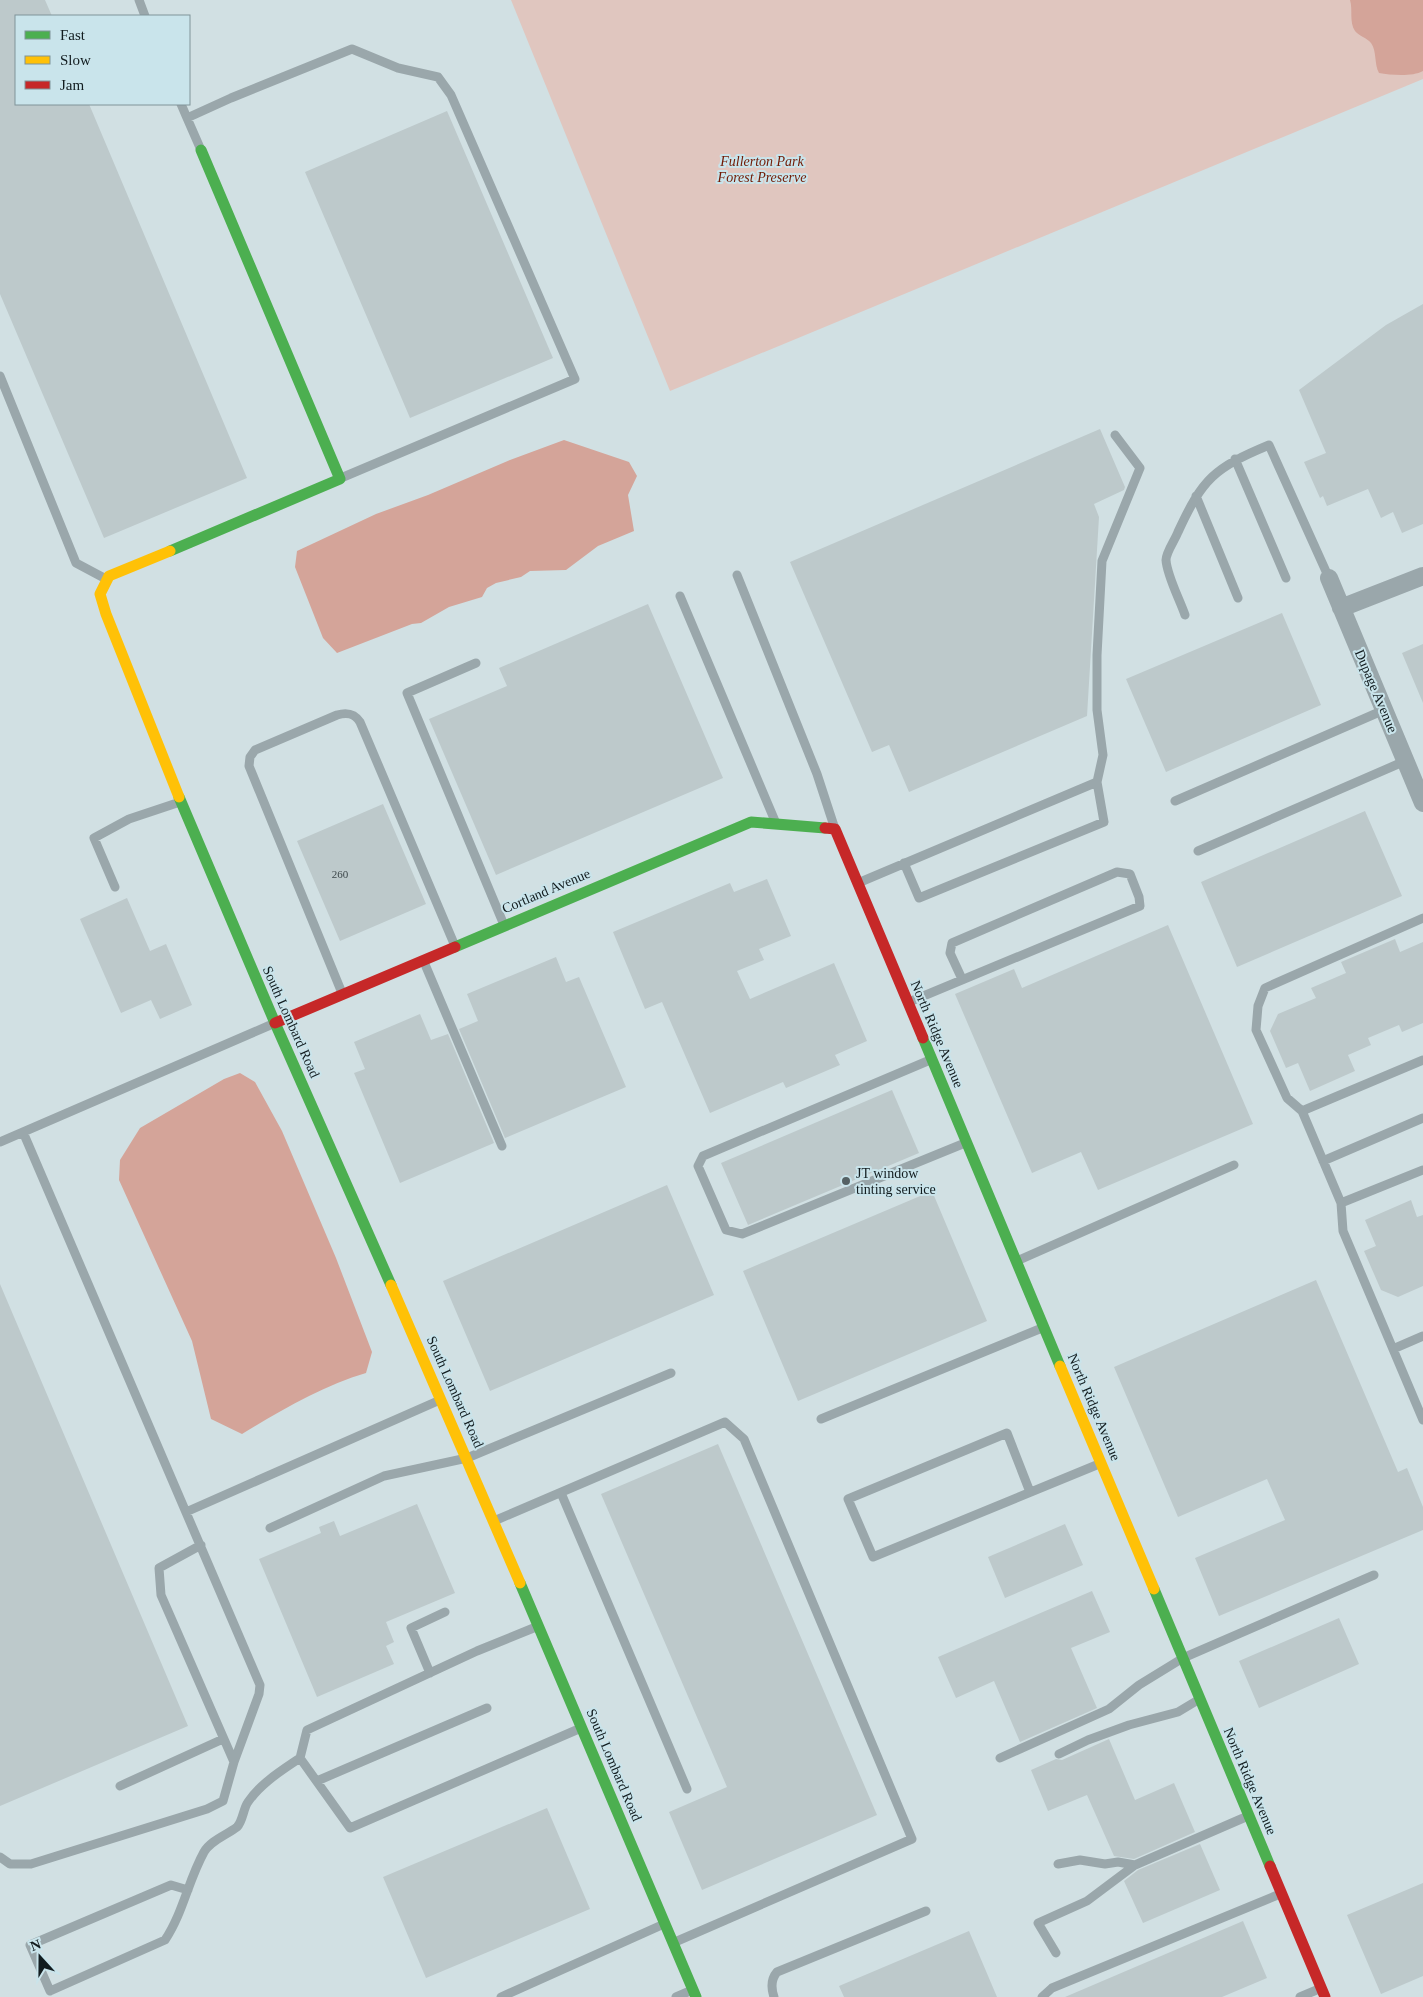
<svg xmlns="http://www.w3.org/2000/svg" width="1423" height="1997" font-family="'Times New Roman',serif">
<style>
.green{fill:#e0c6bf}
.water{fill:#d4a499}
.building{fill:#bdc9cb}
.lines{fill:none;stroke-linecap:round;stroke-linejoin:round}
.lane{stroke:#9aa7ab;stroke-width:9}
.street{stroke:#9aa7ab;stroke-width:18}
.fast{stroke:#4caf50;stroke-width:11}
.slow{stroke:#ffc107;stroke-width:11}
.jam{stroke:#c62828;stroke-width:11}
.poi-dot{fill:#556164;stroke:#c9e4eb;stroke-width:2}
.labels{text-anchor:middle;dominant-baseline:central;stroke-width:4;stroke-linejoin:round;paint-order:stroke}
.number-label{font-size:11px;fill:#3d474a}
.park-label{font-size:14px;font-style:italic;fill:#711903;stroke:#c9e4eb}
.street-label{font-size:14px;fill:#121c1f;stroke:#c9e4eb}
.poi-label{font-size:14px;fill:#121c1f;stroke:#c9e4eb;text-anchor:start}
</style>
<rect width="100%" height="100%" fill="#d1e0e3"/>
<path class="green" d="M511,0H1423V79L670,391Z"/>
<path class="water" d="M1350,0H1423V71C1412,77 1391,75 1379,73C1374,64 1377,51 1371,43C1367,38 1359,36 1355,31C1349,22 1353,10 1350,0Z
M564,440L629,462L637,476L628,495L634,531L598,546L566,570L530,571L521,577L496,583L487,588L482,597L449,607L421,623L412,624L337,653L323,638L295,567L297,551L376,514L428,495L510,460Z
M240,1073L255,1082L282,1131L336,1258L372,1352L366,1373C324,1385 280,1411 242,1434L211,1419L192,1341L119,1180L120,1160L140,1128L224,1079Z"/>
<path class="building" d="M0,0H45L52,16H16V104H89L247,478L104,538L0,294Z
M447,111L553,358L410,418L305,172Z
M1423,304V524L1402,533L1393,512L1381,518L1368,489L1327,506L1323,496L1320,498L1304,462L1326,453L1299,390L1386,325Z
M1100,429L1125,487L1124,490L1094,504L1099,517L1087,716L909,792L889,745L872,752L790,562Z
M648,604L723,778L496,875L429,719L507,686L499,668Z
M1282,613L1321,705L1166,772L1126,679Z
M1423,644V703L1402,653Z
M383,804L426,904L340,941L297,841Z
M1365,811L1402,896L1237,967L1201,882Z
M767,879L791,936L759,949L764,960L737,971L750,999L834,963L867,1041L835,1055L840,1065L786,1088L783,1082L710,1113L662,1002L645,1009L613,932L730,883L734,892Z
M127,898L150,951L166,944L192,1005L160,1019L151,1000L121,1013L80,919Z
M1168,925L1253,1124L1098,1190L1081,1152L1032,1173L955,994L1014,969L1022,988Z
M1395,939L1400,952L1423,942V1023L1402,1032L1399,1025L1368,1038L1371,1045L1348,1055L1355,1071L1310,1091L1298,1063L1286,1068L1270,1031L1278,1014L1316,998L1311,988L1346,973L1341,962Z
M556,957L566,982L579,977L626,1087L505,1138L459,1029L478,1021L467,994Z
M420,1014L431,1040L448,1034L494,1143L400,1183L354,1073L365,1069L354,1042Z
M892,1090L919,1153L748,1225L721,1163Z
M667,1185L714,1295L490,1391L443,1281Z
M932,1191L987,1321L798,1401L743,1271Z
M1411,1200L1417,1217L1423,1215V1286L1398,1297L1381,1290L1364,1251L1376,1246L1365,1220Z
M1316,1280L1398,1472L1407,1468L1423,1507V1530L1219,1616L1195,1558L1285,1520L1267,1479L1178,1517L1114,1367Z
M0,1284L188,1726L0,1806Z
M718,1444L877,1815L702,1890L669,1812L727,1787L601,1494Z
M417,1504L455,1593L386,1622L394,1642L386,1646L394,1664L317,1697L259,1559L321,1533L319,1527L334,1521L340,1536Z
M1065,1524L1083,1565L1005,1598L988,1557Z
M1092,1591L1110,1632L1071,1648L1097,1708L1020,1742L994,1681L956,1698L938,1657Z
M1339,1618L1359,1664L1259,1708L1239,1661Z
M1109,1739L1135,1800L1174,1783L1195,1832L1134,1859L1114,1856L1087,1795L1048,1811L1031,1770L1056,1759L1062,1760Z
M547,1808L590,1909L426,1978L383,1877Z
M1200,1844L1220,1890L1143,1923L1124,1881L1138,1870Z
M1423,1883V1976L1381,1994L1347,1915Z
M1243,1921L1267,1978L1222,1997H1065Z
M969,1931L997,1997H844L839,1986Z"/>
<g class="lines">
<path class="lane" d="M139,0L145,16
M181,104L187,118
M201,150L187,118L231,98L352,49L398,68L438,77L451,95L575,379L341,478
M0,376L76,563L106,579
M1235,459L1286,578
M1196,496L1238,598
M737,575L817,774L834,826
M680,596L775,821
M1185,615C1180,600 1167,576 1166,560C1166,552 1175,540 1178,532C1203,478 1214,468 1269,445L1329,578
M476,663L407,693L504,925
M1175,801L1384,710
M1198,851L1405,761
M904,863L919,898L1104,822L1097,782L1103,755L1097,710V655L1102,561L1140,468L1115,435
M858,883L1097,782
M115,887L94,838L129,819L180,802
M1423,918L1265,988L1258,1006L1256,1030L1287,1098L1302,1111L1341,1203L1343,1231L1423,1420
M424,962L502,1146
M342,993L249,766L250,757L255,750L337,715C347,712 354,713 360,722L455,946
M909,1002L1140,906L1139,897L1130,874L1117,872L952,943L950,953L962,979
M930,1060L703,1156L698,1166L726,1230L742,1234L965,1143
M1302,1111L1423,1060
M0,1142L275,1023
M1323,1161L1423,1118
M1341,1203L1423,1170
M1017,1261L1234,1165
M1393,1349L1423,1336
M821,1419L1042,1328
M1030,1492L1007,1433L848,1499L873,1557L1099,1464
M561,1493L687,1789
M186,1512L440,1400
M494,1521L725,1422L744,1439L912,1839L675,1942
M270,1528L384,1476L467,1458L671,1373
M201,1545L159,1568L161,1595L234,1762
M536,1627L477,1651L307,1730L300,1758L350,1828L581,1728
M430,1673L411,1628L445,1612
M1059,1754L1088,1740L1129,1725L1178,1712L1198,1700
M1000,1758L1109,1709L1139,1685L1183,1658L1374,1575
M317,1781L487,1708
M120,1786L223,1739
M0,1857L10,1864H31L207,1809L223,1801L234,1762L259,1694L260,1685L23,1132
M1058,1864L1080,1860L1105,1864L1118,1862L1135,1865L1248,1816
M188,1890L171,1885L30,1945L50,1991L165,1940C183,1913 188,1881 204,1852C211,1840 227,1835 237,1827C243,1821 243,1809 248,1802C261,1783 281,1771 300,1758
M1056,1953L1038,1923L1087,1901L1135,1865
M501,1997L664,1924
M676,1997L690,1991
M774,1997C771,1988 771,1979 777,1972L926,1911
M1042,1997L1052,1988L1280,1894
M1300,1997L1319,1989"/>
<path class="street" d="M1329,578L1423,803
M1341,608L1423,576"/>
<path class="fast" d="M170,551L340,479L201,150
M179,797L275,1023L391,1285
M455,947L751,822L825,828
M923,1038L1060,1366
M520,1583L696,1997
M1154,1589L1270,1866"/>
<path class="slow" d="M170,551L109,576L100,594L106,614L179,797
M391,1285L520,1583
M1060,1366L1154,1589"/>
<path class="jam" d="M825,828L835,829L923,1038
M275,1023L455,947
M1270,1866L1325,1997"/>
</g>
<circle class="poi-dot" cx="846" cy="1181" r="5"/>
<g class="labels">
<g class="number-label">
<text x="340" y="874">260</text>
</g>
<g class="park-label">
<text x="762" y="161">Fullerton Park<tspan x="762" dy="16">Forest Preserve</tspan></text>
</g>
<g class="street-label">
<text transform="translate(1376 691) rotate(67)">Dupage Avenue</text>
<text transform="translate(546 891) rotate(-23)">Cortland Avenue</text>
<text transform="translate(291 1022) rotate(66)">South Lombard Road</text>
<text transform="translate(937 1034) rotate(67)">North Ridge Avenue</text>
<text transform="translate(455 1392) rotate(66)">South Lombard Road</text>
<text transform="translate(1094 1407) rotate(67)">North Ridge Avenue</text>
<text transform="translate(614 1765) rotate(67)">South Lombard Road</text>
<text transform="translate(1250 1781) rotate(67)">North Ridge Avenue</text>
</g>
<g class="poi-label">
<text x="856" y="1173">JT window<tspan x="856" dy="16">tinting service</tspan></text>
</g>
</g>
<rect x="15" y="15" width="175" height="90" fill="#c9e4eb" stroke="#809499"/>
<rect x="25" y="31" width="25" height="8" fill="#4caf50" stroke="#809499"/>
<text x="60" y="40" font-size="15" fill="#121c1f">Fast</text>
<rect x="25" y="56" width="25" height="8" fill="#ffc107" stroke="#809499"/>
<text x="60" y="65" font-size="15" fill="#121c1f">Slow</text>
<rect x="25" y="81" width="25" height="8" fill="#c62828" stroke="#809499"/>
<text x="60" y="90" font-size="15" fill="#121c1f">Jam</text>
<g transform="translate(40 1957) rotate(339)" stroke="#c9e4eb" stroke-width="4" paint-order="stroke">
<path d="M0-4L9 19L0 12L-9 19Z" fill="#121c1f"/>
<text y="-8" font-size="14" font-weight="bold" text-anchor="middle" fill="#121c1f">N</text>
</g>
</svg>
